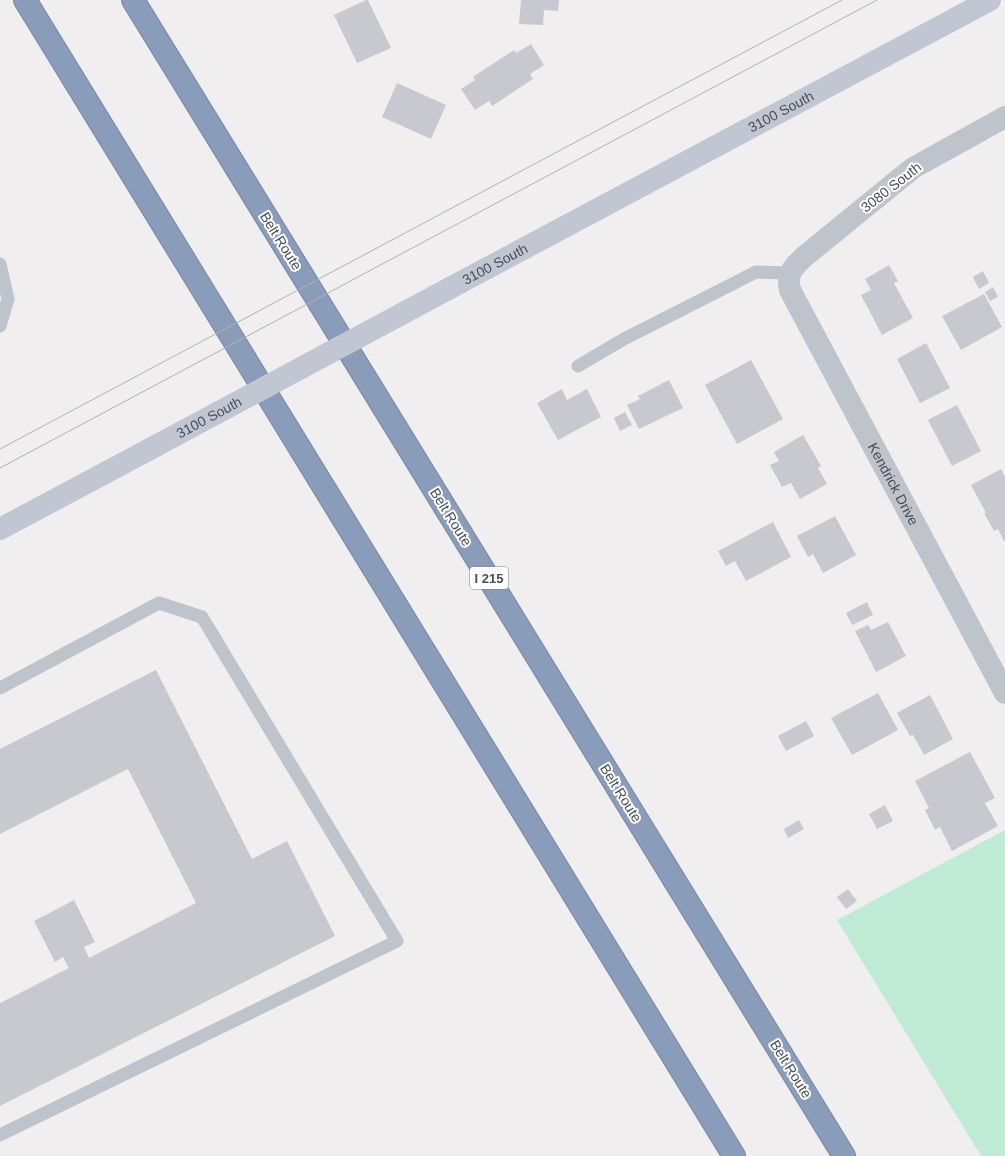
<svg xmlns="http://www.w3.org/2000/svg" width="1005" height="1156" font-family="Arial,sans-serif">
<style>
.green{fill:#bfebd4}
.building{fill:#c8c9d0}
.lines{fill:none;stroke-linecap:round;stroke-linejoin:round}
.highway-casing{stroke:#7587a4;stroke-width:24}
.lane{stroke:#bdc4cc;stroke-width:13}
.street{stroke:#bdc4cc;stroke-width:22}
.secondary{stroke:#c0c7d3;stroke-width:22}
.highway{stroke:#899cb9;stroke-width:22}
.tram{stroke:#b0b2b8;stroke-width:1}
.secondary-bridge{stroke:#c0c7d3;stroke-width:22}
.labels{text-anchor:middle;dominant-baseline:central;stroke-width:4;stroke-linejoin:round;paint-order:stroke}
.shield{fill:#fff;stroke:#7e848b;stroke-width:1}
.shield-label{font-size:13px;font-weight:bold;fill:#474f59}
.street-label{font-size:14px;fill:#474f59;stroke:#fff}
</style>
<rect width="100%" height="100%" fill="#f0eeee"/>
<path class="green" d="M1005,830V1156H981L837,920Z"/>
<path class="building" d="M366,0H368L391,48L357,63L334,15Z
M521,0H559L558,11L544,10L543,25L519,24Z
M531,44L544,65L530,74L533,79L492,106L489,101L475,110L461,89L475,80L473,77L494,63L514,50L516,53Z
M397,83L446,105L431,139L382,117Z
M889,265L898,281L894,283L913,318L882,335L861,295L871,290L865,279Z
M983,271L989,283L979,289L973,277Z
M993,287L998,297L990,301L985,292Z
M984,294L1002,327L961,350L942,316Z
M926,343L950,388L920,403L897,359Z
M751,360L783,419L737,444L705,385Z
M669,380L683,408L639,429L627,405L640,399L638,396Z
M562,389L567,400L587,389L601,417L558,440L537,403Z
M957,405L981,451L952,466L928,420Z
M625,412L632,425L620,431L614,418Z
M803,435L821,466L818,468L827,484L800,499L791,483L782,487L770,465L779,461L774,452Z
M1001,469L1005,477V540L1004,541L998,529L994,531L984,513H986L971,485Z
M835,516L856,555L823,573L813,554L808,557L797,536Z
M773,522L791,557L746,581L735,561L726,566L718,551Z
M867,602L873,615L852,625L846,613Z
M888,622L906,656L876,672L855,631L868,625L871,630Z
M156,670L252,859L287,841L335,936L0,1106V1003L69,968L63,957L55,962L34,921L74,900L95,942L84,947L89,958L196,903L128,769L0,834V749Z
M878,693L898,730L852,755L831,718Z
M930,695L953,739L924,755L913,735L910,736L897,713Z
M806,721L814,736L786,751L778,736Z
M970,752L995,798L985,803L998,826L952,851L940,827L935,830L925,810L929,808L915,781Z
M885,805L893,821L877,829L869,814Z
M799,820L804,829L788,838L784,829Z
M848,889L857,901L846,909L837,897Z"/>
<g class="lines">
<defs>
<path id="highway" d="M25,0L734,1156
M133,0L844,1156"/>
</defs>
<use href="#highway" class="highway-casing"/>
<path class="lane" d="M0,264L8,299L0,326
M578,366L624,339L756,272L790,273
M0,688L159,603L202,617L397,941L0,1135"/>
<path class="street" id="s1" d="M1005,117L913,168L805,256C793,267 786,274 790,290L1005,693"/>
<g class="secondary">
<path id="s2" d="M450,288L990,0"/>
<path d="M0,529L150,449"/>
</g>
<use href="#highway" class="highway"/>
<path class="tram" d="M0,449L842,0
M0,468L877,0"/>
<path class="secondary-bridge" id="s3" d="M150,449L450,288"/>
</g>
<g class="labels">
<rect class="shield" x="470" y="567" width="38" height="22" rx="3"/>
<g class="shield-label">
<text x="489" y="578">I 215</text>
</g>
<g class="street-label">
<text stroke="none"><textPath href="#s2" startOffset="375">3100 South</textPath></text>
<text transform="translate(891 187) rotate(-38)">3080 South</text>
<text transform="translate(281 241) rotate(58)">Belt Route</text>
<text stroke="none"><textPath href="#s2" startOffset="51">3100 South</textPath></text>
<text stroke="none"><textPath href="#s3" startOffset="67">3100 South</textPath></text>
<text stroke="none"><textPath href="#s1" startOffset="504">Kendrick Drive</textPath></text>
<text transform="translate(451 517) rotate(58)">Belt Route</text>
<text transform="translate(621 793) rotate(58)">Belt Route</text>
<text transform="translate(791 1069) rotate(58)">Belt Route</text>
</g>
</g>
</svg>
